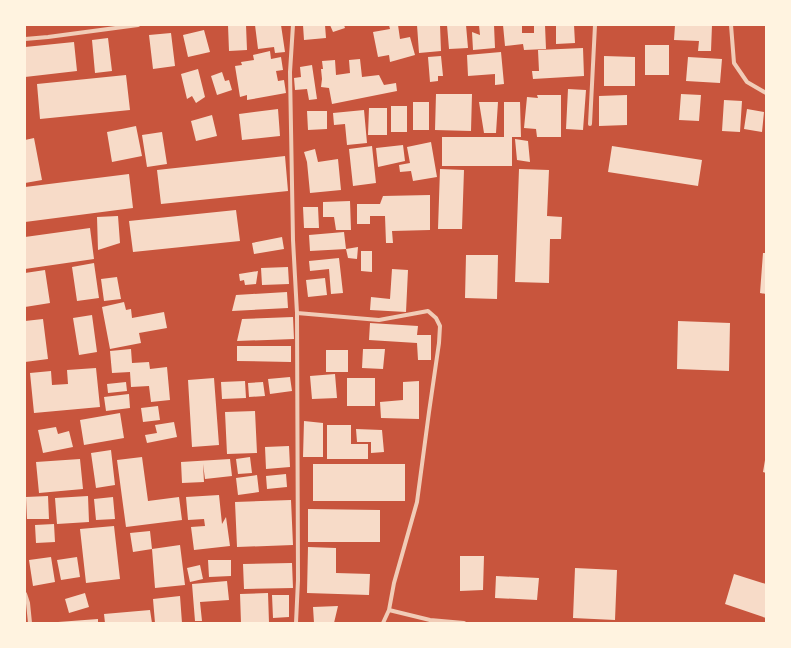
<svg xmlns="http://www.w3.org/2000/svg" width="791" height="648" font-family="Arial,sans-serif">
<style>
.building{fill:#f7dbc8}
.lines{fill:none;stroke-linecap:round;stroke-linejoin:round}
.minor{stroke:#f1ccb7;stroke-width:4}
</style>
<rect width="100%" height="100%" fill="#c8553d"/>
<path class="building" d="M228,25H246L247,50L229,51Z
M255,25H281L285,52L275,53L274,47L258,49Z
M303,25H325L326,38L304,40Z
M330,25H344L345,28L333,32Z
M389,25H398L400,39L410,37L415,55L390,62L389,55L378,57L373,32L390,29Z
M417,25H440L441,51L419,53Z
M447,25H466L468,48L449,49Z
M479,25H494L495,48L473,50L472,32L480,35Z
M503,25H522V33H534V25H545L546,49L524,50L523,44L505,46Z
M556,25H574L575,43L556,44Z
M675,25H712L711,51H698L699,41L674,40Z
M204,30L210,52L188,57L183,35Z
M171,33L175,66L153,69L149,35Z
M108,38L112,71L95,73L92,40Z
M74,42L77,71L25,77V47Z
M645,45H669V75H645Z
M583,48L584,76L533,79L532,71H539L538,50Z
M270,51L271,59L281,57L283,70L276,71L278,81L284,80L286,93L247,100V95L240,97L235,66L242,65L241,62L254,60L253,55Z
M501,52L504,84L495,85V74L468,76L467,55Z
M441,56L443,76H438V81L430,82L428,57Z
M604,56L635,57V86H604Z
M688,57L722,59L720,83L686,81Z
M360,59L362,77L379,75L384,85L396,83L397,91L332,104L329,88L321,87L322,79L321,69H323L322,61L335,60L336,75L350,73L349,60Z
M312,65L317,99L309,100L307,89L295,90L294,78L301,77L300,67Z
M198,69L205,97L196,103L192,96L187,99L181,74Z
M222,72L225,81L229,80L232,90L217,95L211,76Z
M126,75L130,110L40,119L37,84Z
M568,89L586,90L583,130L566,129Z
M436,94H472L471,131L435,130Z
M681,94L701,95L699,121L679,120Z
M537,95H561V137H537L536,129L524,128L527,97L538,98Z
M627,95V125L599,126V96Z
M724,100L742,101L740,132L722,131Z
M413,102H429V130H413Z
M479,102H498L496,133H484Z
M504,102H520L521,137H512V166H442V137H504Z
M391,106H407V132H391Z
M369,108H387V135H368Z
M278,109L280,136L242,140L239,114Z
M747,109L764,112L762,132L744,129Z
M364,110L367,143L347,145L345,124L334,125L333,113Z
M307,111H327V129L308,130Z
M212,115L217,136L196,141L191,121Z
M136,126L142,156L112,162L107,132Z
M162,132L167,164L147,167L142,135Z
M34,138L42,180L25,183V140Z
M515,139L528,141L530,162L517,160Z
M431,142L437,177L413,181L411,171L400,172L399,165L410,163L407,147Z
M403,145L405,161L378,167L376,148Z
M372,146L376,183L353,186L349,149Z
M612,146L702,160L698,186L608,172Z
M315,149L318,162L338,159L341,190L310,193L307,162L304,152Z
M285,156L288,191L161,204L157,170Z
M440,169L464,170L462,229H438Z
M519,169L549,170L547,216L562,217L561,239H550L549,283L515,282Z
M129,174L133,208L25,222V187Z
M430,195V230L392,231L393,243H386L385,216H370V224H357V204H380L383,196Z
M350,201L351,230H336L334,217H323V202Z
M303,207H318L319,228H304Z
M236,210L240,241L133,252L129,221Z
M118,216L120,243L98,250L97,217Z
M90,228L94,259L25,269V237Z
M344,232L346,249L358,247L357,259L348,258L346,249L310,251L309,235Z
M282,237L284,249L254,254L252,243Z
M361,251H372V272L361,271Z
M763,253H766V294L760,293Z
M466,255H498L497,299L465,298Z
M339,258L343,293L331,294L329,269L310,271L309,261Z
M94,263L99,298L77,301L72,267Z
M288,267L289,284L262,285L261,268Z
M392,269L408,270L406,312L370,310L371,297L390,299Z
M45,270L50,303L25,307V273Z
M258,271L256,284L245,285L244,280L240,281L239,274Z
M117,277L121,299L104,301L101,279Z
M325,278L327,295L308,297L306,280Z
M287,292L288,308L232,311L236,295Z
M124,302L126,310L131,309L132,318L164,312L167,328L139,333L141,343L110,349L102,307Z
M92,315L97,352L79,355L73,318Z
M293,317L294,339L237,341L242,319Z
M43,319L48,359L25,362V321Z
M678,321L730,323L729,371L677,369Z
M370,323L418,326L417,335H431V360H418L417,343L369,340Z
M237,346H291V362L237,361Z
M131,349L132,363L149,362L150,369L167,367L170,400L151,402L149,386L131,387L130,372L112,373L110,351Z
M363,349H385L383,369L362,368Z
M326,350H348V372H326Z
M96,368L100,407L34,413L30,373L51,371L52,385L68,384L67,370Z
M335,374L337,398L312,399L310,376Z
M290,377L292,391L270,394L268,379Z
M214,378L219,445L192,447L188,380Z
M347,378H375V406H347Z
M245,381L246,398L222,399L221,382Z
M419,381V419L381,418L380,402L403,400V382Z
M126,382L127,391L108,393L107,384Z
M263,382L265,396L249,397L248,383Z
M129,394L130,408L106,411L104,397Z
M158,406L160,420L143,422L141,408Z
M255,411L257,453L227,454L225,412Z
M120,413L124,438L84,445L80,420Z
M304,421L323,423V457H303Z
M174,422L177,437L147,443L145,435L157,433L155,425Z
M327,425H351V444H368V459H327Z
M56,427L58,434L69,431L73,447L43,453L38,430Z
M356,429L382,430L384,452L371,453V442H357Z
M289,446L290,467L266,469L265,447Z
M111,450L115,485L96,488L91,453Z
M142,457L148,501L179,497L182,520L126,527L117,460Z
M250,457L252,473L238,474L236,459Z
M80,459L83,489L39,493L36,462Z
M230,459L232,476L205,479L203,464L204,482L182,483L181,462Z
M765,460H766V473L763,472Z
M313,464H405V501H313Z
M286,474L287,487L267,489L266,476Z
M257,475L259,492L238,495L236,478Z
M219,495L222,524L226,517L230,546L194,550L191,527L205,526L204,519L188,520L186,497Z
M48,496L49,519H27L26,497Z
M88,496L89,522L57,524L55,498Z
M113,497L115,519L96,520L94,499Z
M291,500L293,545L237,547L235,502Z
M308,509L380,510V542H308Z
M54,524L55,542L36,543L35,525Z
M114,526L120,579L86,583L80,529Z
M150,531L152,549L133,552L130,533Z
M180,545L185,585L155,588L152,549Z
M308,547L336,548V573L370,574L369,595L307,593Z
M460,556H484L483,590L460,591Z
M51,557L55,582L33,586L29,560Z
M77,557L80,577L61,580L57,560Z
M208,560H231V576L209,577Z
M292,563L293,588L244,589L243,564Z
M200,565L203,579L190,582L187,568Z
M575,568L617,570L615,620L573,618Z
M734,574L766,584V618L725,604Z
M496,576L539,578L537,600L495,598Z
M227,581L229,600L200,602L202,621H195L192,584Z
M85,593L89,607L69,613L65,599Z
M268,593L269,623H241L240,594Z
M272,595H289V617L273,618Z
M180,596L182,623H155L153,599Z
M338,606L334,623H314L313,607Z
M150,610L152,623H105L104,614Z
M98,619V623H58V622Z"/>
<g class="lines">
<path class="minor" d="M293,25L290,72L293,240L297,313L298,580L296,623
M731,25L734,63L747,82L766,93
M25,39L48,37L138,25
M590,124L595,25
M297,313L379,320L428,311L436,318L440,326L439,343L429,412L417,502L394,583L389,610L383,623
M25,594L28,603L30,623
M389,610L430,620L464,623"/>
</g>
<rect width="791" height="648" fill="none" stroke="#fff3e0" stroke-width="52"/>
</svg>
